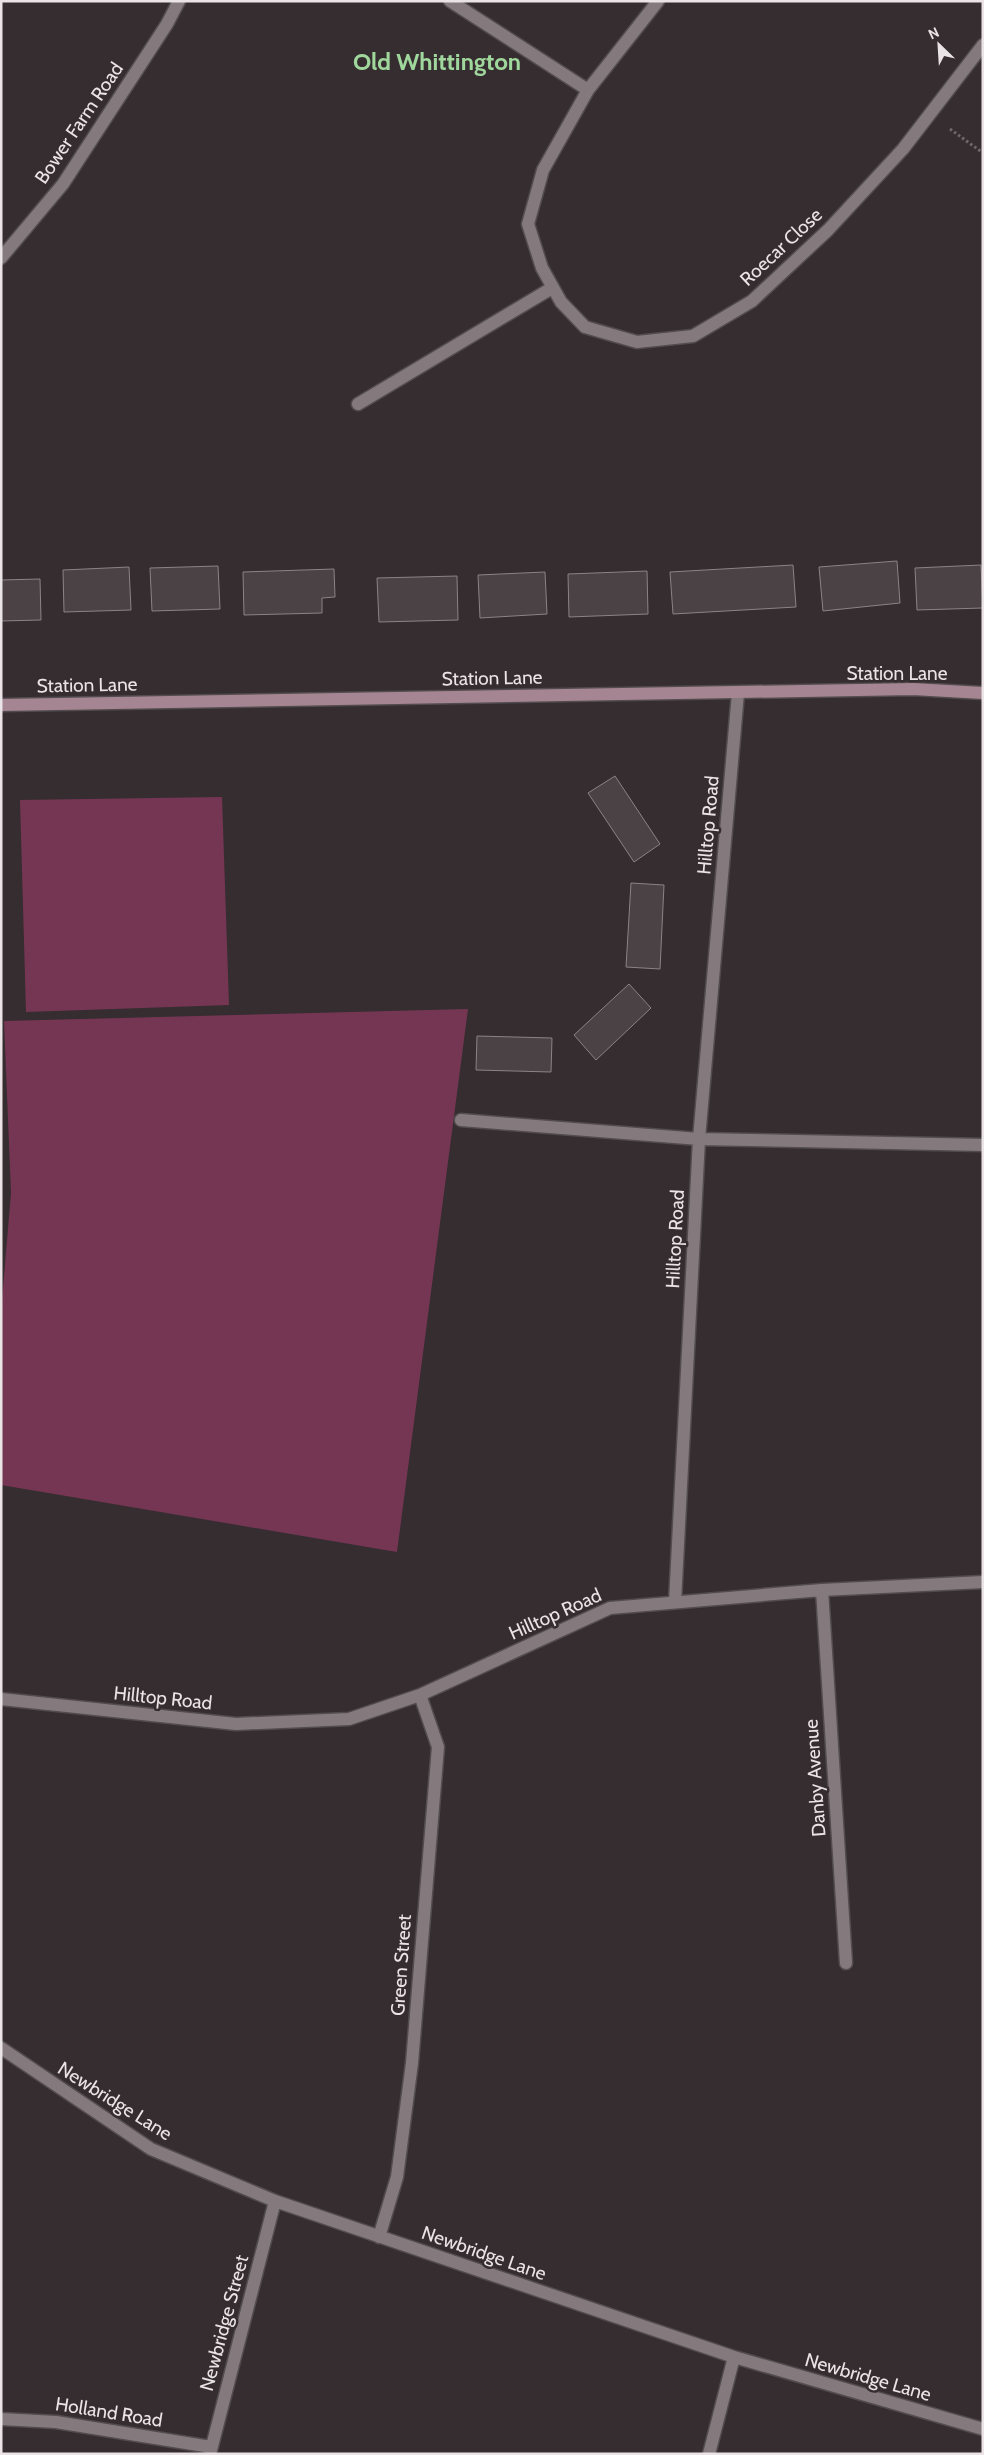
<svg xmlns="http://www.w3.org/2000/svg" width="984" height="2455" font-family="Cabin,sans-serif">
<style>
.green{fill:#753653}
.building{fill:#4b4245;stroke:#8d8386}
.lines{fill:none;stroke-linecap:round;stroke-linejoin:round}
.street-casing{stroke:#524c4e;stroke-width:15}
.secondary-casing{stroke:#524c4e;stroke-width:15}
.path{stroke:#6f676a;stroke-width:3;stroke-dasharray:2.5 2.5;stroke-linecap:butt}
.street{stroke:#847a7d;stroke-width:12}
.secondary{stroke:#a68592;stroke-width:12}
.labels{text-anchor:middle;dominant-baseline:central;stroke-width:5;stroke-linejoin:round;paint-order:stroke}
.street-label{font-size:19px;fill:#eae4e6;stroke:#362d30}
.district-label{font-size:24px;font-weight:bold;fill:#9fd79c;stroke:#362d30}
</style>
<rect width="100%" height="100%" fill="#362d30"/>
<path class="green" d="M222,797L229,1005L26,1012L20,800Z
M468,1009L397,1552L1,1485V1312L11,1193L4,1021Z"/>
<path class="building" d="M897,561L900,603L823,611L819,567Z
M793,565L796,607L673,614L670,572Z
M981,565L983,608L917,610L915,568Z
M218,566L220,609L152,611L150,568Z
M129,567L131,610L64,612L63,570Z
M334,569L335,597L322,598V613L244,615L243,572Z
M647,571L648,614L569,617L568,574Z
M545,572L547,614L480,618L478,575Z
M457,576L458,620L379,622L377,578Z
M40,579L41,620L1,621V580Z
M615,776L660,844L634,862L588,793Z
M631,883L664,885L660,969L626,967Z
M629,984L651,1008L596,1060L574,1035Z
M477,1036L552,1038L551,1072L476,1070Z"/>
<g class="lines">
<defs>
<path id="street" d="M450,1L588,90
M658,1L588,90L543,170L528,224L542,268L561,302L585,327L637,342L693,336L752,301L828,230L903,149L983,45
M1,258L63,184L167,24L179,1
M358,404L552,288
M461,1120L699,1139L983,1145
M822,1590L846,1963
M675,1602L699,1139L738,693
M1,1699L236,1724L349,1719L420,1695L610,1608L822,1590L983,1582
M1,2048L151,2149L275,2201L734,2357L983,2429
M379,2237L397,2177L412,2063L438,1747L420,1695
M1,2419L56,2422L211,2447
M210,2454L275,2201
M709,2454L734,2357"/>
<path id="secondary" d="M1,705L913,689L983,693"/>
</defs>
<use href="#street" class="street-casing"/>
<use href="#secondary" class="secondary-casing"/>
<path class="path" d="M950,129L983,153"/>
<use href="#street" class="street"/>
<use href="#secondary" class="secondary"/>
</g>
<g class="labels">
<g class="street-label">
<text transform="translate(79 123) rotate(-56)">Bower Farm Road</text>
<text transform="translate(781 247) rotate(-43)">Roecar Close</text>
<text x="897" y="673">Station Lane</text>
<text transform="translate(492 678) rotate(-1)">Station Lane</text>
<text transform="translate(87 685) rotate(-1)">Station Lane</text>
<text transform="translate(708 825) rotate(-85)">Hilltop Road</text>
<text transform="translate(675 1239) rotate(-87)">Hilltop Road</text>
<text transform="translate(555 1614) rotate(-24)">Hilltop Road</text>
<text transform="translate(163 1698) rotate(6)">Hilltop Road</text>
<text transform="translate(815 1778) rotate(-94)">Danby Avenue</text>
<text transform="translate(401 1965) rotate(-86)">Green Street</text>
<text transform="translate(115 2101) rotate(32)">Newbridge Lane</text>
<text transform="translate(484 2253) rotate(19)">Newbridge Lane</text>
<text transform="translate(224 2323) rotate(-75)">Newbridge Street</text>
<text transform="translate(868 2377) rotate(16)">Newbridge Lane</text>
<text transform="translate(109 2412) rotate(9)">Holland Road</text>
</g>
<g class="district-label">
<text x="437" y="61">Old Whittington</text>
</g>
</g>
<rect width="984" height="2455" fill="none" stroke="#eae4e6" stroke-width="5"/>
<g transform="translate(939 45) rotate(335)" stroke="#362d30" stroke-width="4" paint-order="stroke">
<path d="M0-4L9 19L0 12L-9 19Z" fill="#eae4e6"/>
<text y="-8" font-size="14" font-weight="bold" text-anchor="middle" fill="#eae4e6">N</text>
</g>
</svg>
